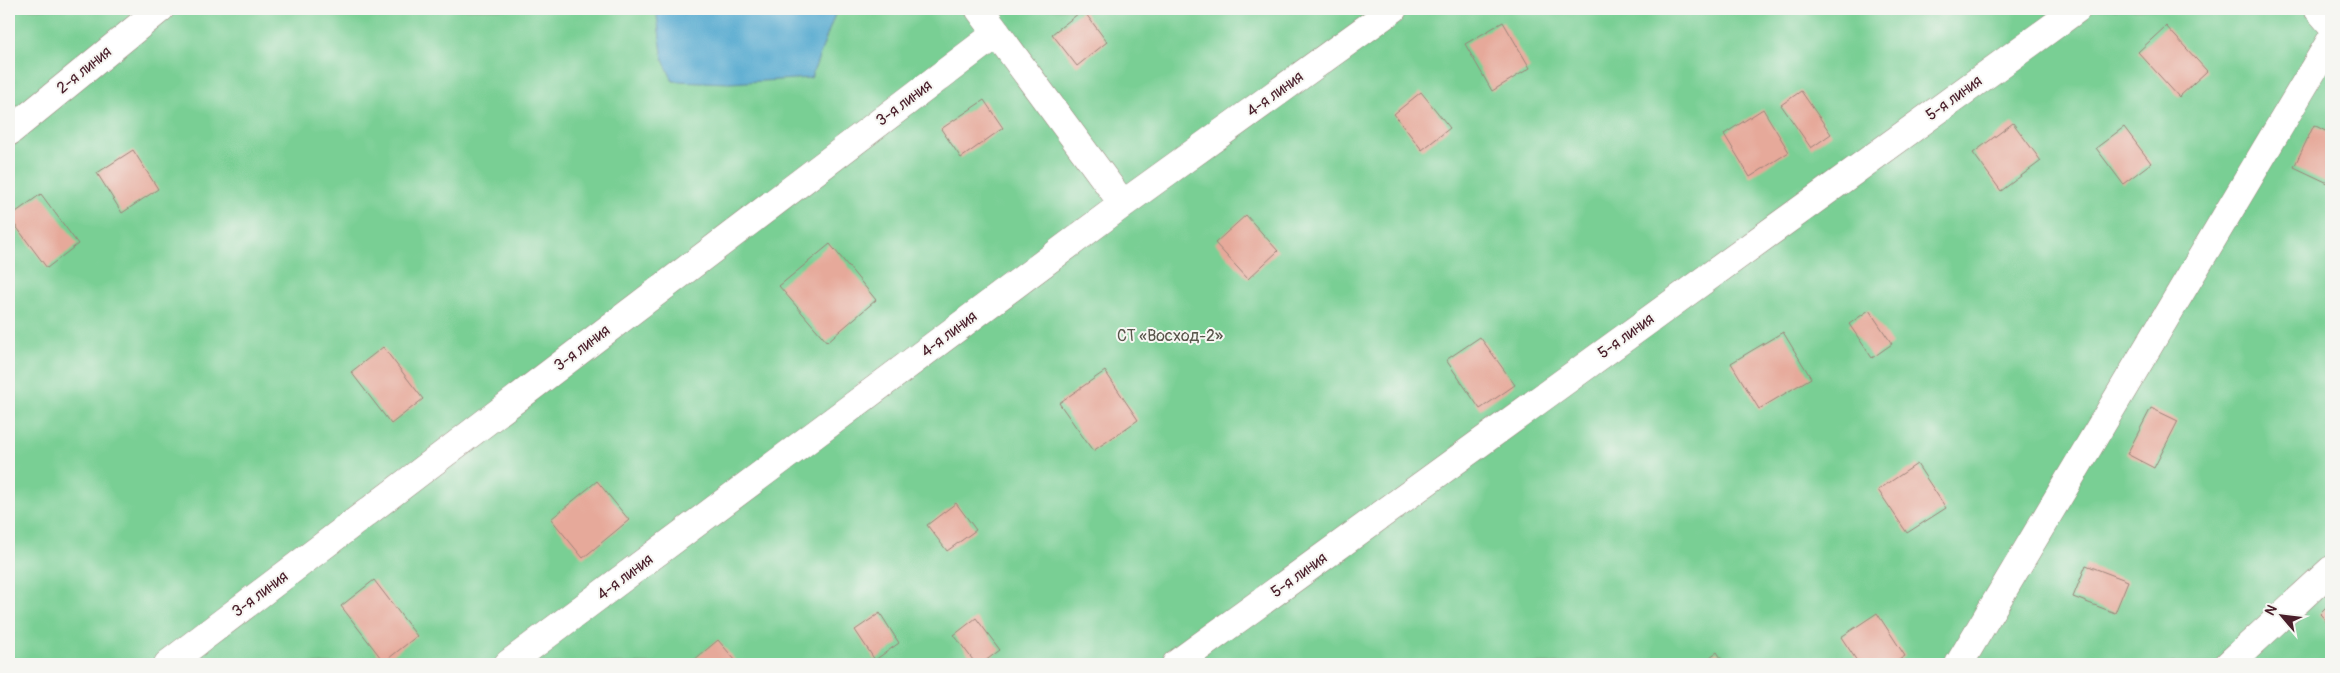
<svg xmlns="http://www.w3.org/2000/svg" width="2340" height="673" font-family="Pangolin,sans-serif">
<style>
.green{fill:#79cf94;stroke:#627760}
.water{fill:#52a9cf;stroke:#4e647d}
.building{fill:#e6a99a}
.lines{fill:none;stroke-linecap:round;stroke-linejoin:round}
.minor-casing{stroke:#9a8278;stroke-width:29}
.minor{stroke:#fff;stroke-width:28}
.labels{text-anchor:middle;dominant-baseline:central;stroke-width:4;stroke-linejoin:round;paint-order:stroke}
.street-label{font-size:16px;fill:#4a1f2b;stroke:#f6f6f2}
.park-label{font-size:16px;fill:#58544a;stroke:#f6f6f2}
</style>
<rect width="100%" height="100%" fill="#f6f6f2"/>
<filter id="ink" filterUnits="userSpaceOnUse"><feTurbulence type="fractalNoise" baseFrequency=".02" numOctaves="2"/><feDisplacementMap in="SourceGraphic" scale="10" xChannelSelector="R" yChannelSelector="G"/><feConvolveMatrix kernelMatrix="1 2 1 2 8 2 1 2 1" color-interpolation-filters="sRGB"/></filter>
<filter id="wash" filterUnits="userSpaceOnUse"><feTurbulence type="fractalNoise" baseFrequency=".0096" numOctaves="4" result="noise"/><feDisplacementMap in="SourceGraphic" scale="20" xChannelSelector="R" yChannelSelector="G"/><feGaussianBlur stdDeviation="1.12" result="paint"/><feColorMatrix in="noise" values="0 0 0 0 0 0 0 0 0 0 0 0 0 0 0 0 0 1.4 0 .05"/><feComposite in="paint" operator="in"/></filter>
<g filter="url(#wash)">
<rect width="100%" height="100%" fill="#ebe4c5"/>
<path class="green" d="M9,9H2331V664H9Z"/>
<path class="water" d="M656,9H837L811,78L730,83L673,81L663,60Z"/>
<g id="blocks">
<path class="building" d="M1083,10L1107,42L1077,66L1052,34Z
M1503,22L1530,68L1492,91L1465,44Z
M2166,26L2207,71L2179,97L2138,52Z
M1801,91L1831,134L1811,148L1781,105Z
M1421,92L1450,128L1422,150L1394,114Z
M984,100L1003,128L961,158L941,129Z
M1763,109L1789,152L1750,177L1724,134Z
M2013,123L2041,161L2001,191L1973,153Z
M2314,125L2331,134L2330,184L2294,167Z
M2124,127L2151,163L2123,184L2096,148Z
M133,150L158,189L122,213L97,173Z
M41,194L78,244L47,268L9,217Z
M1246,215L1278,251L1248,279L1215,243Z
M830,244L876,300L827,342L779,286Z
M1869,310L1892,344L1872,358L1849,324Z
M1783,332L1811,378L1759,409L1731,363Z
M1480,337L1515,385L1480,409L1446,360Z
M383,347L423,399L391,424L351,372Z
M1105,371L1138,420L1093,451L1059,403Z
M2151,408L2178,421L2154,468L2127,454Z
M1917,464L1946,508L1907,533L1878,490Z
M597,481L629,520L583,558L551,519Z
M956,503L976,530L947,551L927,525Z
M2086,565L2128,581L2115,613L2073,597Z
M374,580L417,636L384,662L341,606Z
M2331,603V626L2320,614Z
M880,613L899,643L875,660L855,630Z
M1877,613L1905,656L1893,664H1859L1841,637Z
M976,618L1000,650L981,664H976L954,635Z
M718,640L735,660L730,664H698L694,660Z
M1717,652L1725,664H1700Z"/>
</g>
</g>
<g filter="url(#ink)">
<use href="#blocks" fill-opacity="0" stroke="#9a8278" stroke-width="1"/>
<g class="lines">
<defs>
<path id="minor" d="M979,9L1123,204
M2318,9L2331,24
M9,132L160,9
M168,664L997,33
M508,664L1123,204L1393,9
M1176,664L2077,9
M1959,664L2331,40
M2229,664L2331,570"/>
</defs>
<use href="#minor" class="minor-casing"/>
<use href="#minor" class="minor"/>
</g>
</g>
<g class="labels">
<g class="street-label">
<text transform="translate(84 70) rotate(-39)">2-я линия</text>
<text transform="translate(1275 94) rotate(-36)">4-я линия</text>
<text transform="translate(1954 98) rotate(-36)">5-я линия</text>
<text transform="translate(904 103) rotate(-37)">3-я линия</text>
<text transform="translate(949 334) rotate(-37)">4-я линия</text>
<text transform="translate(1626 336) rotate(-36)">5-я линия</text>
<text transform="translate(582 348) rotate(-37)">3-я линия</text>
<text transform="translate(1299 575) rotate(-36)">5-я линия</text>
<text transform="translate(625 577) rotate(-37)">4-я линия</text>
<text transform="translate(260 594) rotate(-37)">3-я линия</text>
</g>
<g class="park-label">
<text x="1170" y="336">СТ «Восход-2»</text>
</g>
</g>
<rect width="2340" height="673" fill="none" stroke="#f6f6f2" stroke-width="30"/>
<g transform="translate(2282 616) rotate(298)" stroke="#f6f6f2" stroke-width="4" paint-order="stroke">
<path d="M0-4L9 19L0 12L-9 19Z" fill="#4a1f2b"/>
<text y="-8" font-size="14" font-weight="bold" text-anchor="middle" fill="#4a1f2b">N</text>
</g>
</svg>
